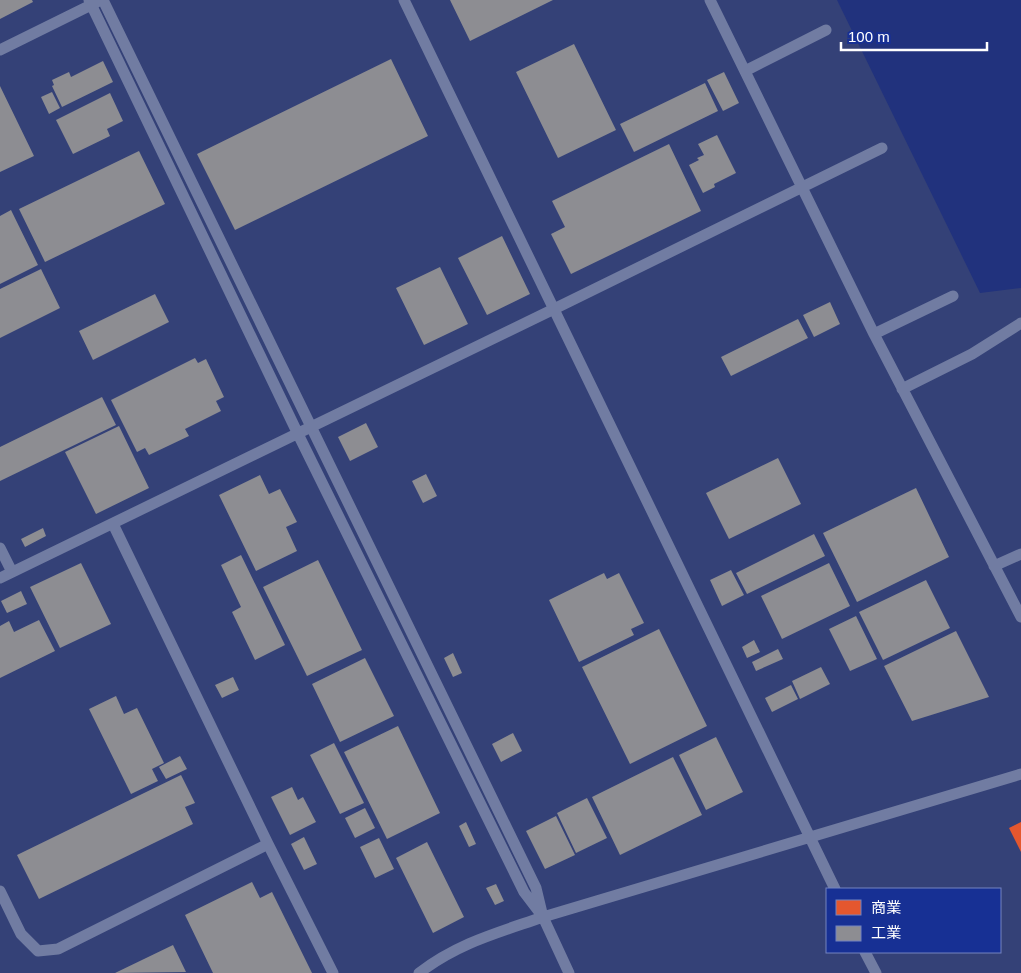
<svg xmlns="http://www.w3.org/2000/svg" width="1021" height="973" font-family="Arial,'Noto Sans JP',sans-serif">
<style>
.water{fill:#21327d}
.shops{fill:#e4572e}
.industry{fill:#8d8d92}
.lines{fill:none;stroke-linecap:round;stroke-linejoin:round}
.minor{stroke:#717ca2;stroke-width:11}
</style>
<rect width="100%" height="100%" fill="#344177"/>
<path class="water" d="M837,0H1021V288L980,293Z"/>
<path class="shops" d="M1021,822V852L1009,828Z"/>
<path class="industry" d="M0,0H32L33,2L0,19Z
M450,0H553L470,41Z
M574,44L616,130L558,158L516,72Z
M391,59L428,136L235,230L197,154Z
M103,61L113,82L62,107L52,86L54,85L52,80L69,72L71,77Z
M724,72L739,103L723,111L707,80Z
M705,83L718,111L634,152L620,124Z
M0,86L34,156L0,172Z
M52,92L60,108L49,114L41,97Z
M110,93L123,121L107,129L110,136L73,154L56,120Z
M717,135L736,173L714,184L715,187L703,193L689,165L699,160L697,158L704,155L698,144Z
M669,144L701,211L571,274L551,234L565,227L552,201Z
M139,151L165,204L45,262L19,209Z
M11,210L38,265L0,284V216Z
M502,236L530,294L487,315L458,258Z
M440,267L468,324L424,345L396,288Z
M41,269L60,308L0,338V289Z
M155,294L169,322L93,360L79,331Z
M830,302L840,324L814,337L803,315Z
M798,319L808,338L731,376L721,357Z
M195,358L198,363L206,359L224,397L216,401L221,411L185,429L189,436L149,455L145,448L137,452L111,400Z
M102,397L116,425L0,481V447Z
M366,423L378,447L350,461L338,437Z
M119,426L149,488L96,514L65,452Z
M778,458L801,504L729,539L706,493Z
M426,474L437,496L423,503L412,481Z
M260,475L269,494L280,489L297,522L286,527L297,551L256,571L219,495Z
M916,488L949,557L857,602L823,533Z
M43,528L46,536L25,547L21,539Z
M814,534L825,556L747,594L736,573Z
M241,555L285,645L255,660L232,612L241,607L221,565Z
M318,560L362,650L307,676L263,587Z
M81,563L111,624L60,648L30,587Z
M829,563L850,606L782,639L761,596Z
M731,570L744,595L722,606L710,580Z
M604,573L607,579L619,573L644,623L631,629L634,635L579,662L549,600Z
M926,580L950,628L883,660L859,612Z
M21,591L27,604L7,613L1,601Z
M856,616L877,659L850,671L829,629Z
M39,620L55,651L0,678V626L9,621L14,632Z
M659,629L707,726L630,764L582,667Z
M956,631L989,697L912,721L884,666Z
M754,640L760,652L747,658L742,647Z
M778,649L783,659L756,671L752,662Z
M453,653L462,673L453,677L444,658Z
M365,658L394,716L340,742L312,684Z
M821,667L830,684L800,699L792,681Z
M233,677L239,690L222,698L215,685Z
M791,685L798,699L772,712L765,698Z
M116,696L124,714L137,708L164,763L152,769L158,781L131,794L89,709Z
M398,726L440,813L387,839L344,752Z
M513,733L522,751L501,762L492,744Z
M716,737L743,792L706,810L679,755Z
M334,743L364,803L340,814L310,755Z
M180,756L187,769L166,779L159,767Z
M673,757L702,815L620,855L592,797Z
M181,775L195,803L185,807L193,824L39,899L17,855Z
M292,787L298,800L303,797L316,822L290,835L271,797Z
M587,798L607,838L576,853L557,813Z
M365,808L375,828L355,838L345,818Z
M556,816L575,855L545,869L526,831Z
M466,822L476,844L469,847L459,826Z
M304,837L317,864L304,870L291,844Z
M379,838L394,869L375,878L360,847Z
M427,842L464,917L433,933L396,858Z
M252,882L260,898L272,892L312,973H213L185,915Z
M496,884L504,901L495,905L486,888Z
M173,945L186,972L115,973Z"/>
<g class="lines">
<path class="minor" d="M89,0L297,432L524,892L543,917L569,973
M103,0L536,888L542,913
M404,0L835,889
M710,0L874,334L1021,617
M0,50L97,2
M745,71L826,30
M874,334L953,296
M902,389L972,354L1021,323
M113,524L268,844L333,973
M0,548L12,572
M994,566L1021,554
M0,578L554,309L882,148
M0,891L21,934L38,951L58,949L268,844
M865,952L876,973
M419,973C458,943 497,933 543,917L1021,774"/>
</g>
<rect x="826" y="888" width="175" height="65" fill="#173094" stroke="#7483bf"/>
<rect x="836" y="900" width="25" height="15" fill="#e4572e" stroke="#7483bf"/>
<text x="871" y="913" font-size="15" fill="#ffffff">商業</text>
<rect x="836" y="926" width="25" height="15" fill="#8d8d92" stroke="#7483bf"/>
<text x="871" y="938" font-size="15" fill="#ffffff">工業</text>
<path d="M841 42v8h146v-8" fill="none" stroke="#ffffff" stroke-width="2.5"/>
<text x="848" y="42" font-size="15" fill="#ffffff" stroke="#173094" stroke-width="4" paint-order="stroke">100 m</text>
</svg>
